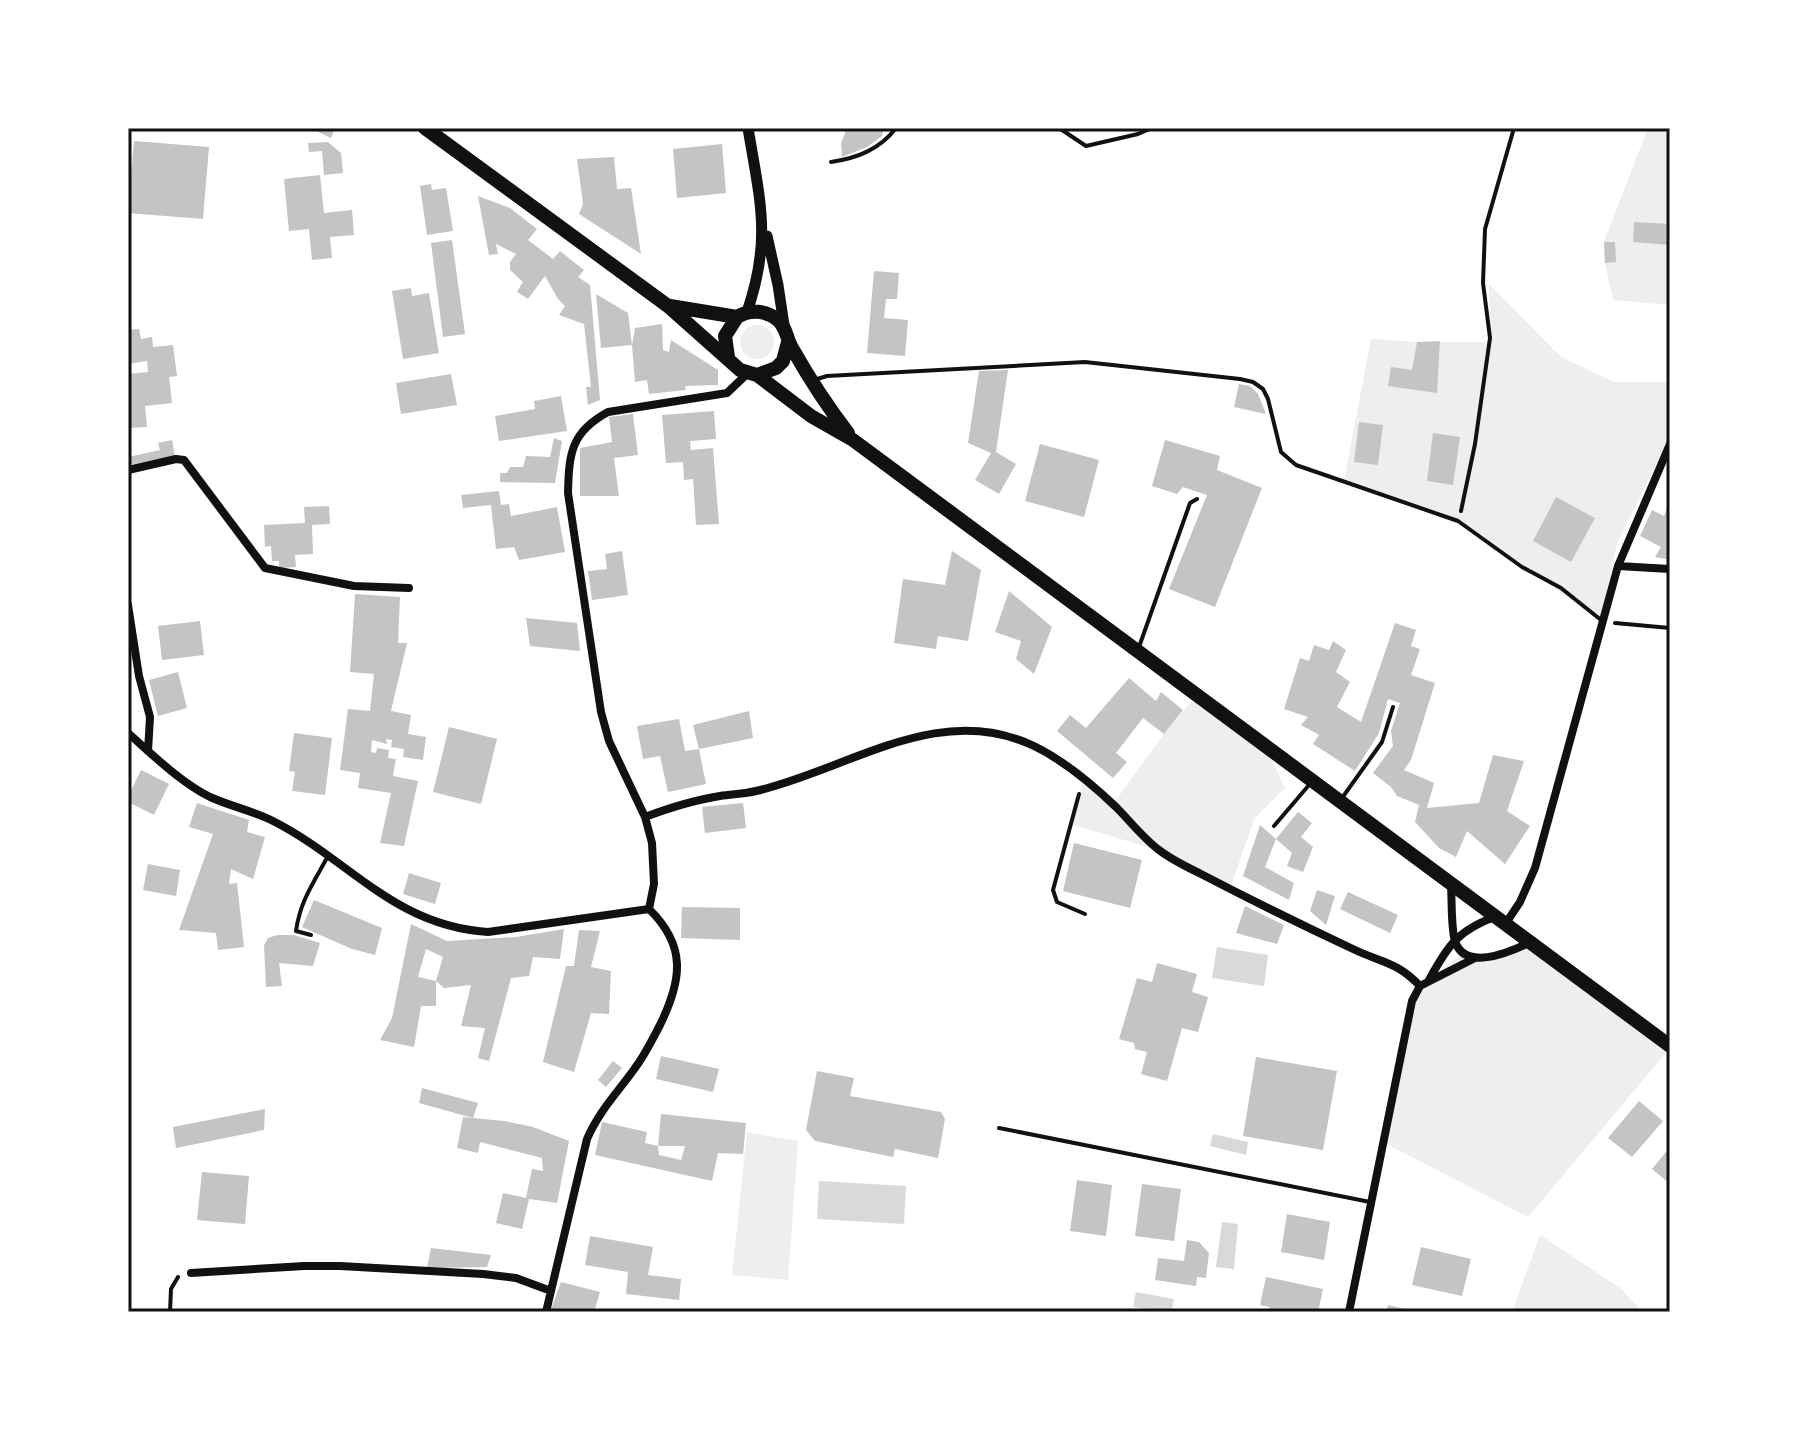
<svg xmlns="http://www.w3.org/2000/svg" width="1798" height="1440" font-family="Quicksand,sans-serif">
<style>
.green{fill:#eee}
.water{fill:#d9d9d9}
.building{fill:#c4c4c4;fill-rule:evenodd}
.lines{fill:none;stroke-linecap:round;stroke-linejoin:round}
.path{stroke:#111;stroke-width:4}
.service{stroke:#111;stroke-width:4}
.minor{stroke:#111;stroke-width:8}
.tertiary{stroke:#111;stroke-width:11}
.primary{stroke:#111;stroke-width:14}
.neatline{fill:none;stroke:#111;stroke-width:3}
</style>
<rect width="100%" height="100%" fill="#fff"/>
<path class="green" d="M1648,128L1670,132V305L1613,300L1605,263L1604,242Z
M1489,284L1561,357L1614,382H1670V437L1617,543L1601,620L1458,521L1344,481L1371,339L1417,342H1487L1480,406L1490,338Z
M740 342a17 17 0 1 1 34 0a17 17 0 1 1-34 0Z
M1197,695L1265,745L1285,788L1254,819L1230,889L1158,850L1070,824L1083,780L1113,804L1164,734Z
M1531,942L1670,1048L1528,1217L1383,1142L1412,1001L1420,986L1463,953L1475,958Z
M747,1132L798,1141L788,1280L732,1275Z
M1540,1235L1620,1288L1643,1312H1512Z"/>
<path class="water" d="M1217,947L1268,955L1264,986L1212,978Z
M1213,1134L1248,1142L1246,1155L1210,1146Z
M819,1181L906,1186L904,1224L817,1219Z
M1222,1222L1238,1224L1234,1269L1216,1267Z
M1136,1292L1174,1299L1171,1312L1133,1307Z"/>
<path class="building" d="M310,128H335L331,138Z
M847,128H884L882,136L867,147L842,157L841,143Z
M134,141L209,147L203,219L128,213Z
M328,142L341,153L343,173L324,175L322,151L309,152L308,143Z
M722,144L726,193L677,198L673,149Z
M614,157L617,189L631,188L641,254L579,214L583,204L577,159Z
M320,175L324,213L352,210L354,235L330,237L332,258L312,260L309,229L289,231L284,179Z
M431,184L432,190L446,188L453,231L427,235L420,186Z
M478,196L510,208L537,229L528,240L553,259L560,251L584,270L578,277L590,285L600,400L588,405L586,387H591L584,324L559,315L565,306L558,299L545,276L528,299L517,292L523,282L510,270V262L516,254L496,244L498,254L489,255Z
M1634,222L1670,224V245L1633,242Z
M452,240L465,334L443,337L431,243Z
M1604,242H1615L1616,262L1605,263Z
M874,271L899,273L897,299H886L884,318L908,320L905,356L867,353Z
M411,288L412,296L429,293L439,353L403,359L392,291Z
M596,294L628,313L632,345L635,328L662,324L663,350L669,352L671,340L718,370V385L685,386L686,390L649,394L647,380L635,382L632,345L601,348Z
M139,329L141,339L152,337L153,347L173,345L177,376L169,377L172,403L145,406L147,427L128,428V374L148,372L147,361L128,364V330Z
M1440,341L1437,393L1388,386L1391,367L1412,370L1417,342Z
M1008,370L996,452L1016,464L999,494L975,480L991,453L968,443L979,371Z
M451,374L457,405L401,414L396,383Z
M1239,384L1250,386L1258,394L1266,414L1234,407Z
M561,396L567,431L499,441L495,416L535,409L534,401Z
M714,411L716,439L690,441L691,450L713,448L719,524L696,525L693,479L684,480L683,462L666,463L662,415Z
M633,414L638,455L614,458L619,496H580V448L612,442L609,417Z
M1359,422L1383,425L1378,465L1354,462Z
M1433,433L1460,437L1453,485L1427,481Z
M554,438L562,441L555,483L500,482V473H507L510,467H523L526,456L550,457Z
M172,440L175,456L128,465V457L160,450L158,443Z
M1165,440L1220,456L1217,470L1262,488L1215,607L1169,589L1207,495L1183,487L1177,494L1152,486Z
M1040,444L1099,460L1084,517L1025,501Z
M499,491L501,505L509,504L511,516L557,507L565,552L519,560L514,547L496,549L491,505L463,508L461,495Z
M1556,497L1595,518L1571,562L1533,541Z
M329,506L330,524L312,525L313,554L295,555L296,567L279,568V561H272L271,546L265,547L264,525L305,523L304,507Z
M1667,508H1670V560L1655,557L1661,547L1640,536L1652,510L1664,516Z
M622,551L628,595L592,600L588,571L607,569L605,554Z
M952,551L981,570L968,641L938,636L936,649L894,643L903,579L945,585Z
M1009,591L1052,627L1034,674L1016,659L1021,641L995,632Z
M355,594L400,597L398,643H407L391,711L411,715L408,734L426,737L423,760L403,757L404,749L391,747L392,740L386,739L387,744L372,740L371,752L376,753L377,748L389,750L388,758L396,759L393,776L418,781L404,846L380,843L391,793L358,788L360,773L340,770L348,709L370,711L374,674L350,672Z
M526,618L577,623L580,651L530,646Z
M200,621L204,655L162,660L158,626Z
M1395,623L1416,630L1411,646L1420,649L1411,675L1435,683L1411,760L1404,770L1434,783L1427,808L1479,803L1493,755L1524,761L1507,811L1530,826L1505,864L1467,831L1456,857L1439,848L1415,822L1419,805L1397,796L1391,787L1373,773L1393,746L1391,731L1400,703L1388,699L1379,733L1355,771L1313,744L1319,735L1301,725L1308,717L1284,709L1300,658L1309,661L1314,645L1329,650L1333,641L1346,650L1336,672L1350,682L1337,707L1361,722Z
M178,672L187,708L158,716L149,680Z
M1129,678L1156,701L1161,692L1183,710L1164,734L1143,718L1116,753L1127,762L1113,778L1057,731L1070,715L1086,728Z
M749,711L753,738L699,749L693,725Z
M679,719L685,751L699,749L706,784L668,792L660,756L643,759L637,726Z
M449,727L497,739L481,804L433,792Z
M294,733L332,738L325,795L292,791L295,772L289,771Z
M141,770L169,784L154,815L128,802V797Z
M197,803L249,820L247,832L265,837L253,879L231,869L229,884L237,883L244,947L218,950L216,933L179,930L213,834L189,827Z
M743,803L746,828L705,833L702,807Z
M1298,812L1312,823L1301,837L1313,847L1303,872L1287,866L1292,853L1276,839Z
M1260,825L1276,839L1265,867L1294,883L1289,900L1243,876Z
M1074,843L1142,860L1130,908L1063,891Z
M148,864L180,870L176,896L143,890Z
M409,873L441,883L435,904L403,894Z
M1317,890L1335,896L1326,925L1310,911Z
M1348,892L1398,915L1390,933L1340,909Z
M314,900L382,928L375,955L352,949L302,927Z
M1245,906L1284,925L1277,944L1236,933Z
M682,907L740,908V940L681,938Z
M411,924L447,941L516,937L564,929L560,959L533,957L529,976L511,978L489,1061L478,1058L485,1028L461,1026L471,985L444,988L436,981V1006H421L414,1047L380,1040L392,1018ZM426,949L443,957L436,981L418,977Z
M579,930L600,931L591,967L611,971L609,1014L591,1013L574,1072L543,1062L566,966H574Z
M277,935H294L320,943L313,966L279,963L282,986L266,987L264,945L268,938Z
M1157,963L1197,974L1192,992L1208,997L1198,1032L1182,1028L1167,1081L1141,1074L1147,1052L1135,1049L1134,1043L1119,1039L1137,978L1152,982Z
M661,1056L719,1069L713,1092L656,1079Z
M1256,1057L1337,1071L1323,1150L1243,1136Z
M613,1061L622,1068L606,1087L598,1080Z
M817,1071L854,1078L850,1096L941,1112L945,1119L938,1158L895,1149L893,1157L815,1141L806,1130Z
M422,1088L478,1103L473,1118L504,1121L533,1127L569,1141L557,1203L529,1199L522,1229L496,1223L503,1193L526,1198L532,1169L543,1171L542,1158L480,1142L478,1153L457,1148L463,1117L473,1118L419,1103Z
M1639,1101L1663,1121L1632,1157L1608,1138Z
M265,1109L264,1130L176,1148L173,1127Z
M661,1114L746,1123L743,1154L718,1153L712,1181L595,1155L602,1122L647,1132L645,1143L658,1146L659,1155L681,1160L685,1146H658Z
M1670,1147V1184L1652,1169Z
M202,1172L249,1176L245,1224L197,1220Z
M1077,1180L1112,1185L1106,1236L1070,1231Z
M1142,1184L1181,1189L1174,1241L1135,1236Z
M1287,1214L1330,1222L1324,1260L1281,1252Z
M590,1236L653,1247L648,1275L681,1279L679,1300L626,1294L628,1272L585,1265Z
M1187,1240L1199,1242L1209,1253L1206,1278L1197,1277L1196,1286L1155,1280L1158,1258L1184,1261Z
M1421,1247L1471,1259L1462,1296L1412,1285Z
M431,1248L491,1255L487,1267L427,1268Z
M1266,1277L1323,1289L1318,1312H1269L1270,1307L1260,1305Z
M561,1282L600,1292L594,1312H550Z
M1388,1305L1413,1311V1312H1386Z"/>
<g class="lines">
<path class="path" d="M1059,128L1086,146L1138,134L1152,128
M831,162C858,158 880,149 896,128
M1461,511L1475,444L1490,338L1483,283L1485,229L1514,128
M1615,623L1670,628
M1079,794L1053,890L1057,902L1085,914
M170,1312L171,1289L178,1277"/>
<path class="service" d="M814,380L827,376L1085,362L1240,379L1253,382L1263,389L1268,399L1281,452L1296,465L1458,521L1522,567L1561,588L1601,620
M1139,647L1190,503L1197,499
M1342,798L1382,742L1393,707
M1274,826L1309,785
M311,935L296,931C300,901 314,882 328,856
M999,1128L1370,1202"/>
<path class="minor" d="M128,470L176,459L184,460L265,568L354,586L409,588
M1618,566L1670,569
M128,605L139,676L150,717L148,751
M128,733C153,755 180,782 210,797C230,806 253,811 273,821C350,860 394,926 488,932L649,909
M645,817C669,808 694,800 720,796C732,794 744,794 756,791C848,770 938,700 1034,746C1063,760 1093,785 1116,807C1130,821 1143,838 1159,850C1172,860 1187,867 1201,874C1251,900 1302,925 1353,949C1382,963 1396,961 1420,986
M1451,885C1452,902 1451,920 1454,937C1461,974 1510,952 1531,942
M649,909L654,884L652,843L645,817L609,741L601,712L568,493C569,453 571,432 608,412L727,393L748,373
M1506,923L1520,902L1535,868L1618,566L1670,444
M1429,980C1448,945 1458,930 1497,916
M191,1273L304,1266H340L483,1274L516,1278L551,1291
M546,1312L587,1139C599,1111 618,1092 635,1068C645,1055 652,1040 660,1025C682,980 687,946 649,909
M1349,1312L1412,1001L1420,986L1475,958"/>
<path class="tertiary" d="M767,236L778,285L784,325
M747,312C772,239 760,201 748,128"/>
<path class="primary" d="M425,128L668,306L740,370L757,375L776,368L783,361L788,342
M670,306L737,317
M728,357L725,336L737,317C750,309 766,310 778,320C787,328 786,338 792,348C809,378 827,406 848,433
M757,375L811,416L853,440L1670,1046"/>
</g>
<rect width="1798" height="1440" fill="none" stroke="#ffffff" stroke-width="260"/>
<rect x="130" y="130" width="1538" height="1180" class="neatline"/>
</svg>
